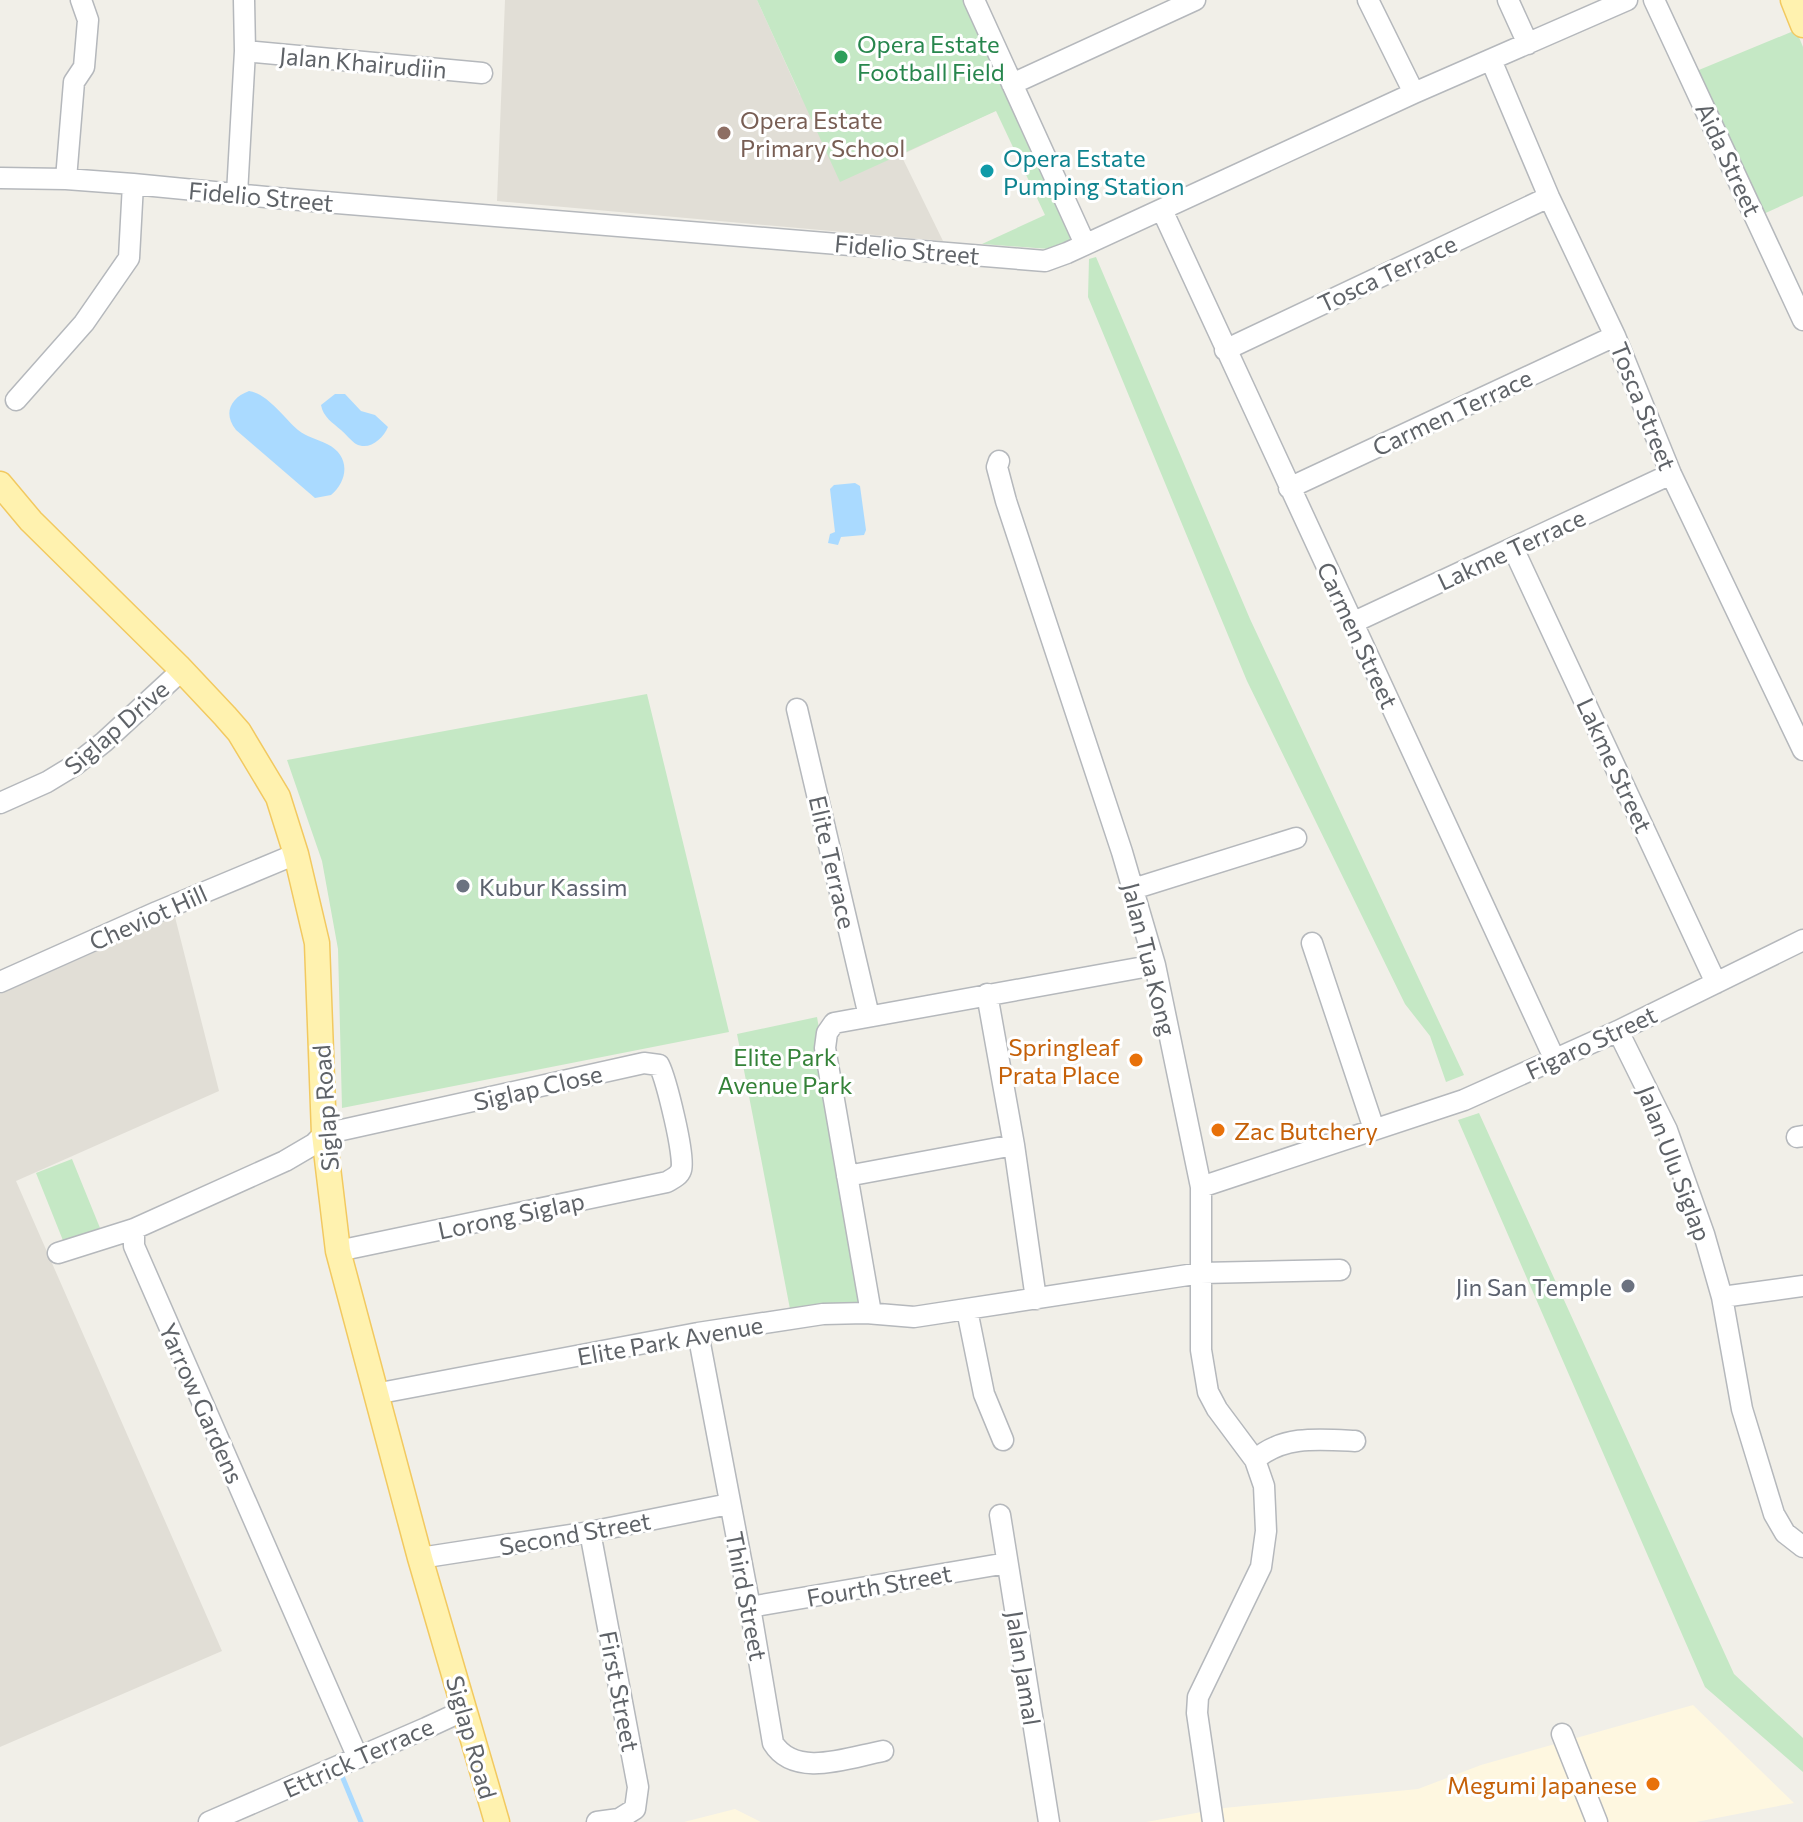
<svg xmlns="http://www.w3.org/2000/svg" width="1803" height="1822" font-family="Commissioner,sans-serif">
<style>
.commercial{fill:#fef7e0}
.education{fill:#e1ded6}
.green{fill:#c5e8c5}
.water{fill:#aadaff}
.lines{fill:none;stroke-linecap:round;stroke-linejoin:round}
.stream{stroke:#aadaff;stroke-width:5}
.minor-casing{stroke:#b5b8bc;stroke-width:23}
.major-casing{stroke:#f2c960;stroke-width:27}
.minor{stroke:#fff;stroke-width:20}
.major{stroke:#fff2af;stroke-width:24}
.leisure-dot{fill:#2e9e5b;stroke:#fff;stroke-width:3}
.education-dot{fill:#8d6e63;stroke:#fff;stroke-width:3}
.culture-dot{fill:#0f9aa8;stroke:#fff;stroke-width:3}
.worship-dot{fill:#6b7280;stroke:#fff;stroke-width:3}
.food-dot{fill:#e8710a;stroke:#fff;stroke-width:3}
.labels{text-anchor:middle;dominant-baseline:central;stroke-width:6;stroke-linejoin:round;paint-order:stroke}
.leisure-label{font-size:24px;fill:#27864d;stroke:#fff;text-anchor:start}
.street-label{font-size:24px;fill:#5f6368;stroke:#fff}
.education-label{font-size:24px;fill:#785e54;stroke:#fff;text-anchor:start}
.culture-label{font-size:24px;fill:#0d838f;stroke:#fff;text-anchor:start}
.worship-label{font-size:24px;fill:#5b616d;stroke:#fff;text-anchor:start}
.food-label{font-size:24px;fill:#c56008;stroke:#fff;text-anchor:end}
.park-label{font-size:24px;fill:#348238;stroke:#fff}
</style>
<rect width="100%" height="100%" fill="#f1efe8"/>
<path class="commercial" d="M1693,1705L1794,1803L1696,1822H1146L1224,1808L1418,1789L1481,1765Z
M735,1809L761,1822H684Z"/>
<path class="education" d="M505,0H757L800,95L997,110L901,155L943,241L497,201Z
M175,917L219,1091L16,1181L222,1651L0,1747V994Z"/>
<path class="green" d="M757,0H971L1081,243L1062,250L982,244L1045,215L996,111L840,182Z
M1796,30L1803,47V196L1759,216L1694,72Z
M1096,257L1250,619L1464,1075L1446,1082L1430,1036L1405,1004L1247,681L1088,297L1089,259Z
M647,694L729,1032L342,1108L338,949L322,861L287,760Z
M817,1017L865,1291L860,1303H825L790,1309L737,1034Z
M1479,1113L1734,1674L1803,1738V1772L1705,1687L1458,1120Z
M72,1159L100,1228L64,1243L36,1173Z"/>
<path class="water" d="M249,391C268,394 284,418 298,430C307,437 317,439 327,444C350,455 349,480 331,495L315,498L236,430C223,414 230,398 249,391Z
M335,394H345L361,411L375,415L388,427C383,439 369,451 356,444C351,441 346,434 341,430C333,423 323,417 321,405Z
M855,483L860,486L866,530L864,535L841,537L838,545L828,543L830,534L835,532L830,489L834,485Z"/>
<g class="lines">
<path class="stream" d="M342,1776L361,1822"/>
<defs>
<path id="minor" d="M974,0L1085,244
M1368,0L1414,93
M1508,0L1528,44
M1654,0L1803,320
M245,51L482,73
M1491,60L1549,197L1615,336L1671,474L1803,750
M1012,84L1195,0
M0,178L66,179L133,184L276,198L1045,261L1067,253L1414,93L1627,0
M66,179L74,82L84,67L88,20L81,0
M237,194L245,51L244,0
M1162,210L1555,1060
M1225,350L1549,197
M16,400L84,323L129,258L133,184
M999,461L997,467L1006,501L1122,852L1155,965L1201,1187V1350L1208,1392L1217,1409L1255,1460L1264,1486L1266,1531L1261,1567L1198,1697L1197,1713L1213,1822
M1289,488L1615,336
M1513,548L1716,983
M1352,623L1671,474
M797,709L869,1016
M0,803L47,782L75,765L104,742L182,670L178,666
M1133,889L1296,838
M1312,943L1374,1129
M0,982L157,912L296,854
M987,994L1014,1145L1036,1299
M1618,1031L1667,1130L1704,1234L1722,1297L1742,1409L1774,1514L1785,1533L1803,1547
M1797,1137L1803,1136
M847,1176L1014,1145
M1201,1187L1464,1100L1618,1031L1803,940
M134,1229V1246L358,1758
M58,1253L134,1229L285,1161L314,1144L324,1134L644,1063L659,1065C666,1079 686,1158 681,1170C679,1176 672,1179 667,1182L338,1251
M1722,1297L1803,1286
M967,1310L984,1394L1003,1440
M871,1313L825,1048L827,1033L834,1023L1155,965
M698,1333L750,1607L773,1743C795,1779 850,1757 883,1751
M375,1394L698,1333L823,1314L866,1313L914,1317L1201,1273L1340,1270
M1255,1460C1282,1435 1320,1439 1355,1441
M1000,1515L1049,1822
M590,1532L638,1787L635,1809L619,1819L597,1822
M420,1558L590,1532L729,1504
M750,1607L1007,1563
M1562,1734L1597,1822
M209,1822L426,1728L454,1715L462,1708"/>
<path id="major" d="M1793,0L1803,25
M0,484L31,521L178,666L225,716L239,732L278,797L296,854L317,943L324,1134L338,1251L420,1558L497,1822"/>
</defs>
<use href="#minor" class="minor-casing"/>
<use href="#major" class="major-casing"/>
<use href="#minor" class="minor"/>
<use href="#major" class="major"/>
</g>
<circle class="leisure-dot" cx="841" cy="57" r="8"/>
<circle class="education-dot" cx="724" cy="133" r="8"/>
<circle class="culture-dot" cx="987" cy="171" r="8"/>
<g class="worship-dot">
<circle cx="463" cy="886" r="8"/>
<circle cx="1628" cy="1286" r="8"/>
</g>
<g class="food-dot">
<circle cx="1136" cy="1060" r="8"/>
<circle cx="1218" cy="1130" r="8"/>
<circle cx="1653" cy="1784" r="8"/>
</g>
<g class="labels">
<g class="leisure-label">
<text x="857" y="43">Opera Estate<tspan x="857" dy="28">Football Field</tspan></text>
</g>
<g class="street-label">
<text transform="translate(363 62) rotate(5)">Jalan Khairudiin</text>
<text transform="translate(1729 159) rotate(65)">Aida Street</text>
<text transform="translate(261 196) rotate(5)">Fidelio Street</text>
<text transform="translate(907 249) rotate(5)">Fidelio Street</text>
<text transform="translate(1387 273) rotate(-25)">Tosca Terrace</text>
<text transform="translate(1644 406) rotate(68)">Tosca Street</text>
<text transform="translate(1452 412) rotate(-25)">Carmen Terrace</text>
<text transform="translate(1511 549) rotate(-25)">Lakme Terrace</text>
<text transform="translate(1358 635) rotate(65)">Carmen Street</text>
<text transform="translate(116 727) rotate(-41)">Siglap Drive</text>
<text transform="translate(1615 765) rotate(65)">Lakme Street</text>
<text transform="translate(833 862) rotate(77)">Elite Terrace</text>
<text transform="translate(148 917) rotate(-24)">Cheviot Hill</text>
<text transform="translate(1150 959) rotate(76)">Jalan Tua Kong</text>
<text transform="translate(1591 1042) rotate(-25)">Figaro Street</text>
<text transform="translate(538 1087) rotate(-13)">Siglap Close</text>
<text transform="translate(325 1108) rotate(-94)">Siglap Road</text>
<text transform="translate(1675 1163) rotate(69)">Jalan Ulu Siglap</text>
<text transform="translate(511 1215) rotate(-12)">Lorong Siglap</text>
<text transform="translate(670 1340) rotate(-10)">Elite Park Avenue</text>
<text transform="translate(202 1403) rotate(66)">Yarrow Gardens</text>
<text transform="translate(575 1533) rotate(-10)">Second Street</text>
<text transform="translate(879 1585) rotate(-10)">Fourth Street</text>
<text transform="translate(747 1596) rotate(79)">Third Street</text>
<text transform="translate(1024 1668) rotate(81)">Jalan Jamal</text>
<text transform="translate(620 1691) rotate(79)">First Street</text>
<text transform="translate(472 1737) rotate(74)">Siglap Road</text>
<text transform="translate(358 1757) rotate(-24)">Ettrick Terrace</text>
</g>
<g class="education-label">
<text x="740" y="119">Opera Estate<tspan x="740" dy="28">Primary School</tspan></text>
</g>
<g class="culture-label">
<text x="1003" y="157">Opera Estate<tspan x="1003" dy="28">Pumping Station</tspan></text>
</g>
<g class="worship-label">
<text x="479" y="886">Kubur Kassim</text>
<text x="1612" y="1286" text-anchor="end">Jin San Temple</text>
</g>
<g class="food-label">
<text x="1120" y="1046">Springleaf<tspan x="1120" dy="28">Prata Place</tspan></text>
<text x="1234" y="1130" text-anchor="start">Zac Butchery</text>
<text x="1637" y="1784">Megumi Japanese</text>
</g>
<g class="park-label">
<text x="785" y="1056">Elite Park<tspan x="785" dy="28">Avenue Park</tspan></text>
</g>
</g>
</svg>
